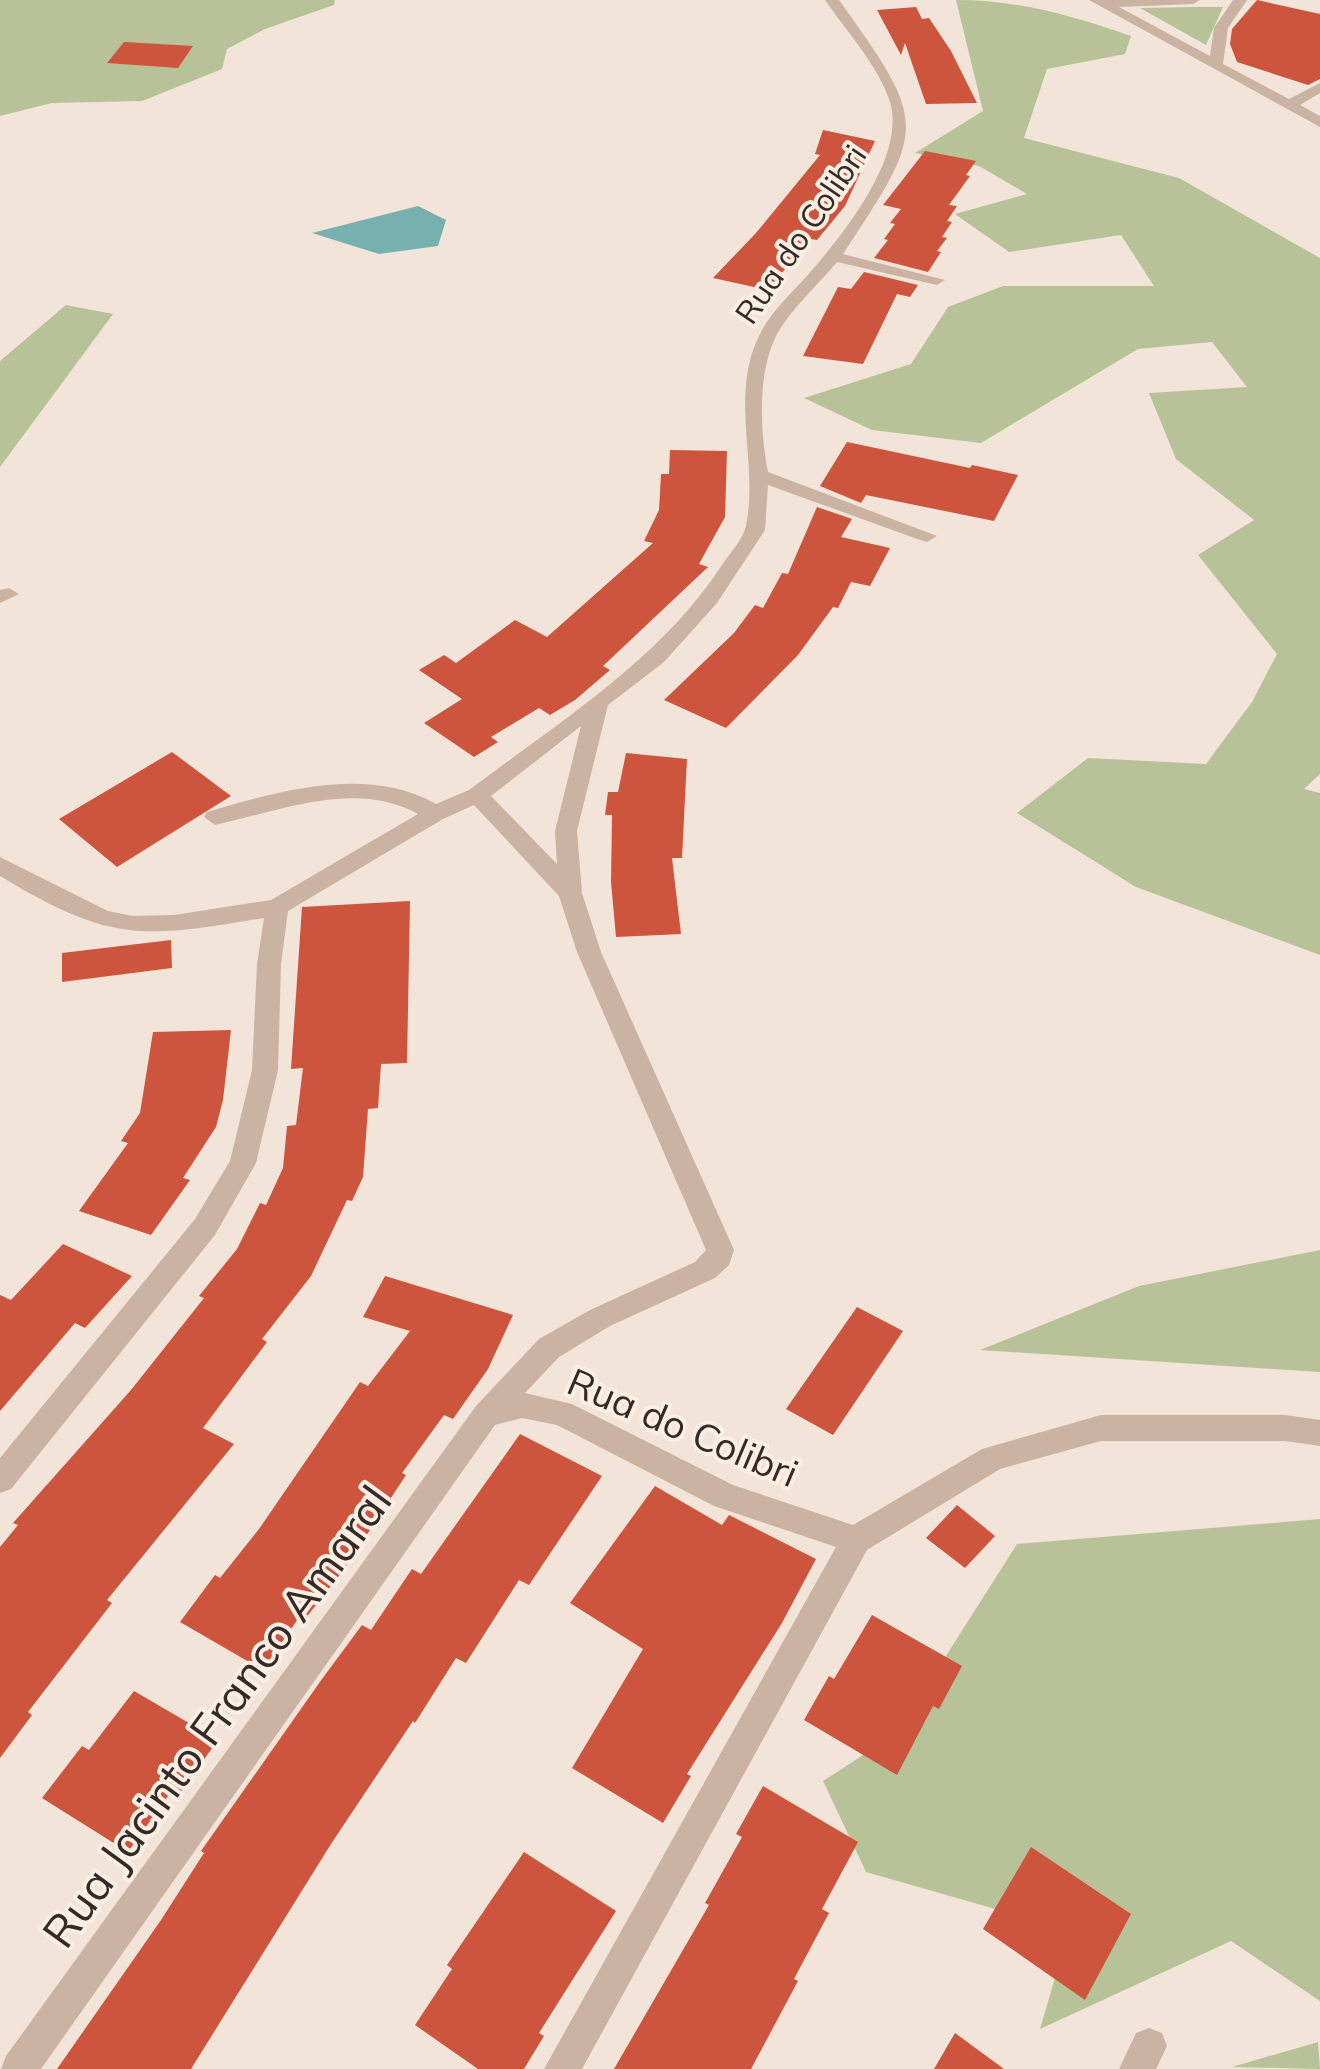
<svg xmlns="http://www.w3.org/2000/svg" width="1320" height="2069" font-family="Mulish,sans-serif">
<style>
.green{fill:#b8c298}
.water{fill:#76b1af}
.building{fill:#cd543d}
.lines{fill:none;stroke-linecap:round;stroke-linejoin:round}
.minor{fill:#cbb3a4;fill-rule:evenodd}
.labels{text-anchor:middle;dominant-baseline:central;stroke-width:8;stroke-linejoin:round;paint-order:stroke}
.far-street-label{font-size:32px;fill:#362a26;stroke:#faefe5}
.street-label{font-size:38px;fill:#362a26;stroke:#faefe5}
.near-street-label{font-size:45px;fill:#362a26;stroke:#faefe5}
</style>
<rect width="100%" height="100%" fill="#f3e4d9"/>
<path class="green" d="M0,0H335L334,5L265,29L227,49L222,69L142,101L52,103L0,116Z
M956,0C1019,0 1073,16 1131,36L1125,54L1047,69L1024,138L1179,178L1320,258V774L1304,789L1320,793V955L1136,887L1017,813L1088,758L1206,764L1252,702L1277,654L1198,555L1254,520L1176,459L1149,393L1247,387L1212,342L1138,349L981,443L872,430L804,398L911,364L948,307L1003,286H1154L1121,235L1009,252L955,214L1027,194L979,166L915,153L983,111Z
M1194,7H1223L1206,45L1140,8Z
M66,305L113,314L0,467V361Z
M1320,1250V1372L980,1350L1139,1286Z
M1320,1519V2001L1231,1941L1040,2029L1069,1930L866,1872L823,1781L897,1733L1017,1544Z
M1318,2042L1320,2069L1232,2067Z"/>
<path class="water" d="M418,206L446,220L438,246L379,254L312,233Z"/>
<path class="building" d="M1257,0L1320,14V79L1308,85L1237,62L1230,44L1232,29Z
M916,7L922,19L929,18L951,51L977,103L926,104L905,43L901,55L877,10Z
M124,42L193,46L178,68L107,63Z
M823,130L875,141L845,206L817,240L811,239L767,290L713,278L756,233L820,155L815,154Z
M925,151L976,161L966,175L970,176L949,205L957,206L947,221L952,222L942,237L947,238L937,251L941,252L928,272L874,258L888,240L884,239L895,224L890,223L901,209L883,205Z
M864,272L918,285L910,297L897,294L863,364L803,356L838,287L851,289Z
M847,442L970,468L972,465L1018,475L994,521L866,495L861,503L820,486Z
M670,450L727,451L725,517L699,564L708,567L603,666L610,670L575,700L550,715L539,708L491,737L498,742L474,757L424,723L462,699L419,670L444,655L456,663L515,620L547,637L653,543L644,541L659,510L661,474H669Z
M817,507L852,519L841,537L890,548L870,586L851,582L838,608L833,607L798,655L726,728L664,700L734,633L755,605L763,608L782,573L788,574Z
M172,752L231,796L117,867L59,819Z
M626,753L687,759L682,858H672L681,934L616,937L611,882L612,815H605L608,792H618Z
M410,901L407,1063L381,1064L378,1108L368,1109L363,1177L352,1201L347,1200L311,1276L262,1339L267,1342L203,1428L234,1444L107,1600L112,1603L28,1712L32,1715L0,1758V1547L18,1525L13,1523L131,1390L204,1298L199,1296L237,1249L260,1203L266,1205L283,1168L287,1126L296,1125L303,1068L291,1069L302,907Z
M171,940L172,968L62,982V953Z
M231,1030L223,1100L216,1127L183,1178L190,1180L151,1235L79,1211L128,1143L121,1141L140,1113L153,1032Z
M63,1244L132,1276L85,1328L75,1323L0,1411V1295L11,1300Z
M385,1276L513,1315L488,1369L453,1419L444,1415L402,1473L406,1475L345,1568L305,1619L300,1616L263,1670L180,1622L215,1575L220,1578L259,1529L360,1382L368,1386L410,1331L363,1317Z
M857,1307L903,1331L833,1435L786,1409Z
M520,1434L602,1476L529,1585L519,1580L466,1663L456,1658L415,1723L413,1721L331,1844L191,2069H57L161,1920L204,1853L201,1851L322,1679L362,1625L371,1630L412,1569L421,1574Z
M655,1486L722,1525L729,1515L816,1559L782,1623L687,1774L691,1776L663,1823L572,1768L643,1649L570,1603Z
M957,1505L995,1536L965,1568L926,1538Z
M872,1615L962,1666L939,1709L933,1706L897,1775L804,1720L829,1676L834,1679Z
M134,1691L218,1740L180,1793L173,1789L128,1852L42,1798L82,1746L89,1750Z
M763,1786L858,1842L822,1909L829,1913L794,1979L798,1981L751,2069H614L709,1905L705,1903L742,1837L736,1834Z
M1031,1847L1131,1914L1085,2000L983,1929Z
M524,1852L616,1911L539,2033L544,2036L524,2069H478L415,2025L452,1969L447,1965Z
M955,2033L1004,2069H934Z"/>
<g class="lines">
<path class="minor" d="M825,0H839C928,124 927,127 843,254L945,280L937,285L837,262C818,285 791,309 777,334C757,373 760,430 768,472L937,536L927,542L920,540L768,485L765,530L717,603L664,662L608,705L577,831L582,893L601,952L734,1250L729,1265L715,1278L610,1326L559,1357L525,1393L572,1404L733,1485L853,1525L982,1449L1101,1415H1285L1320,1420V1446L1285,1441H1101L1000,1469L867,1550L582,2069H544L836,1547L714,1506L557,1425L522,1418L495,1425L41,2069H1L6,2056L476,1406L539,1339L590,1310L695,1262L706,1250L577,952L559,896L474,805L443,819L288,911L281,964L278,1070L256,1163L215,1235L11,1489L0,1493V1458L195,1219L230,1161L252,1070L257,964L264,918C141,939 109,942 0,876V857L108,911L133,916L174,915L271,900L418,814C355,779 280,811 215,825L204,817L207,812C280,791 366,765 436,804L469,790C559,722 660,660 722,565C730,553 743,539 746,526C759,463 728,393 761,332C773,309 797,288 814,268C846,230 906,155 890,102C878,65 847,32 825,0ZM581,726L555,831L557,864L491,796Z
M1089,0H1200L1193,4L1119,7L1210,56L1214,28L1233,0H1247L1228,28L1223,64L1289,99L1320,83V93L1300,105L1320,116V127Z
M9,588L19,594L0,603V590Z
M1149,2028L1162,2033L1167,2046L1156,2069H1119L1136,2033Z"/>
</g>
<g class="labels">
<g class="far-street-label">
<text transform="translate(800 234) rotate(-56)">Rua do Colibri</text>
</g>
<g class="street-label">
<text transform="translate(683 1427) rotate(23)">Rua do Colibri</text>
</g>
<g class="near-street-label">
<text transform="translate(216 1716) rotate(-54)">Rua Jacinto Franco Amaral</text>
</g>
</g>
</svg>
